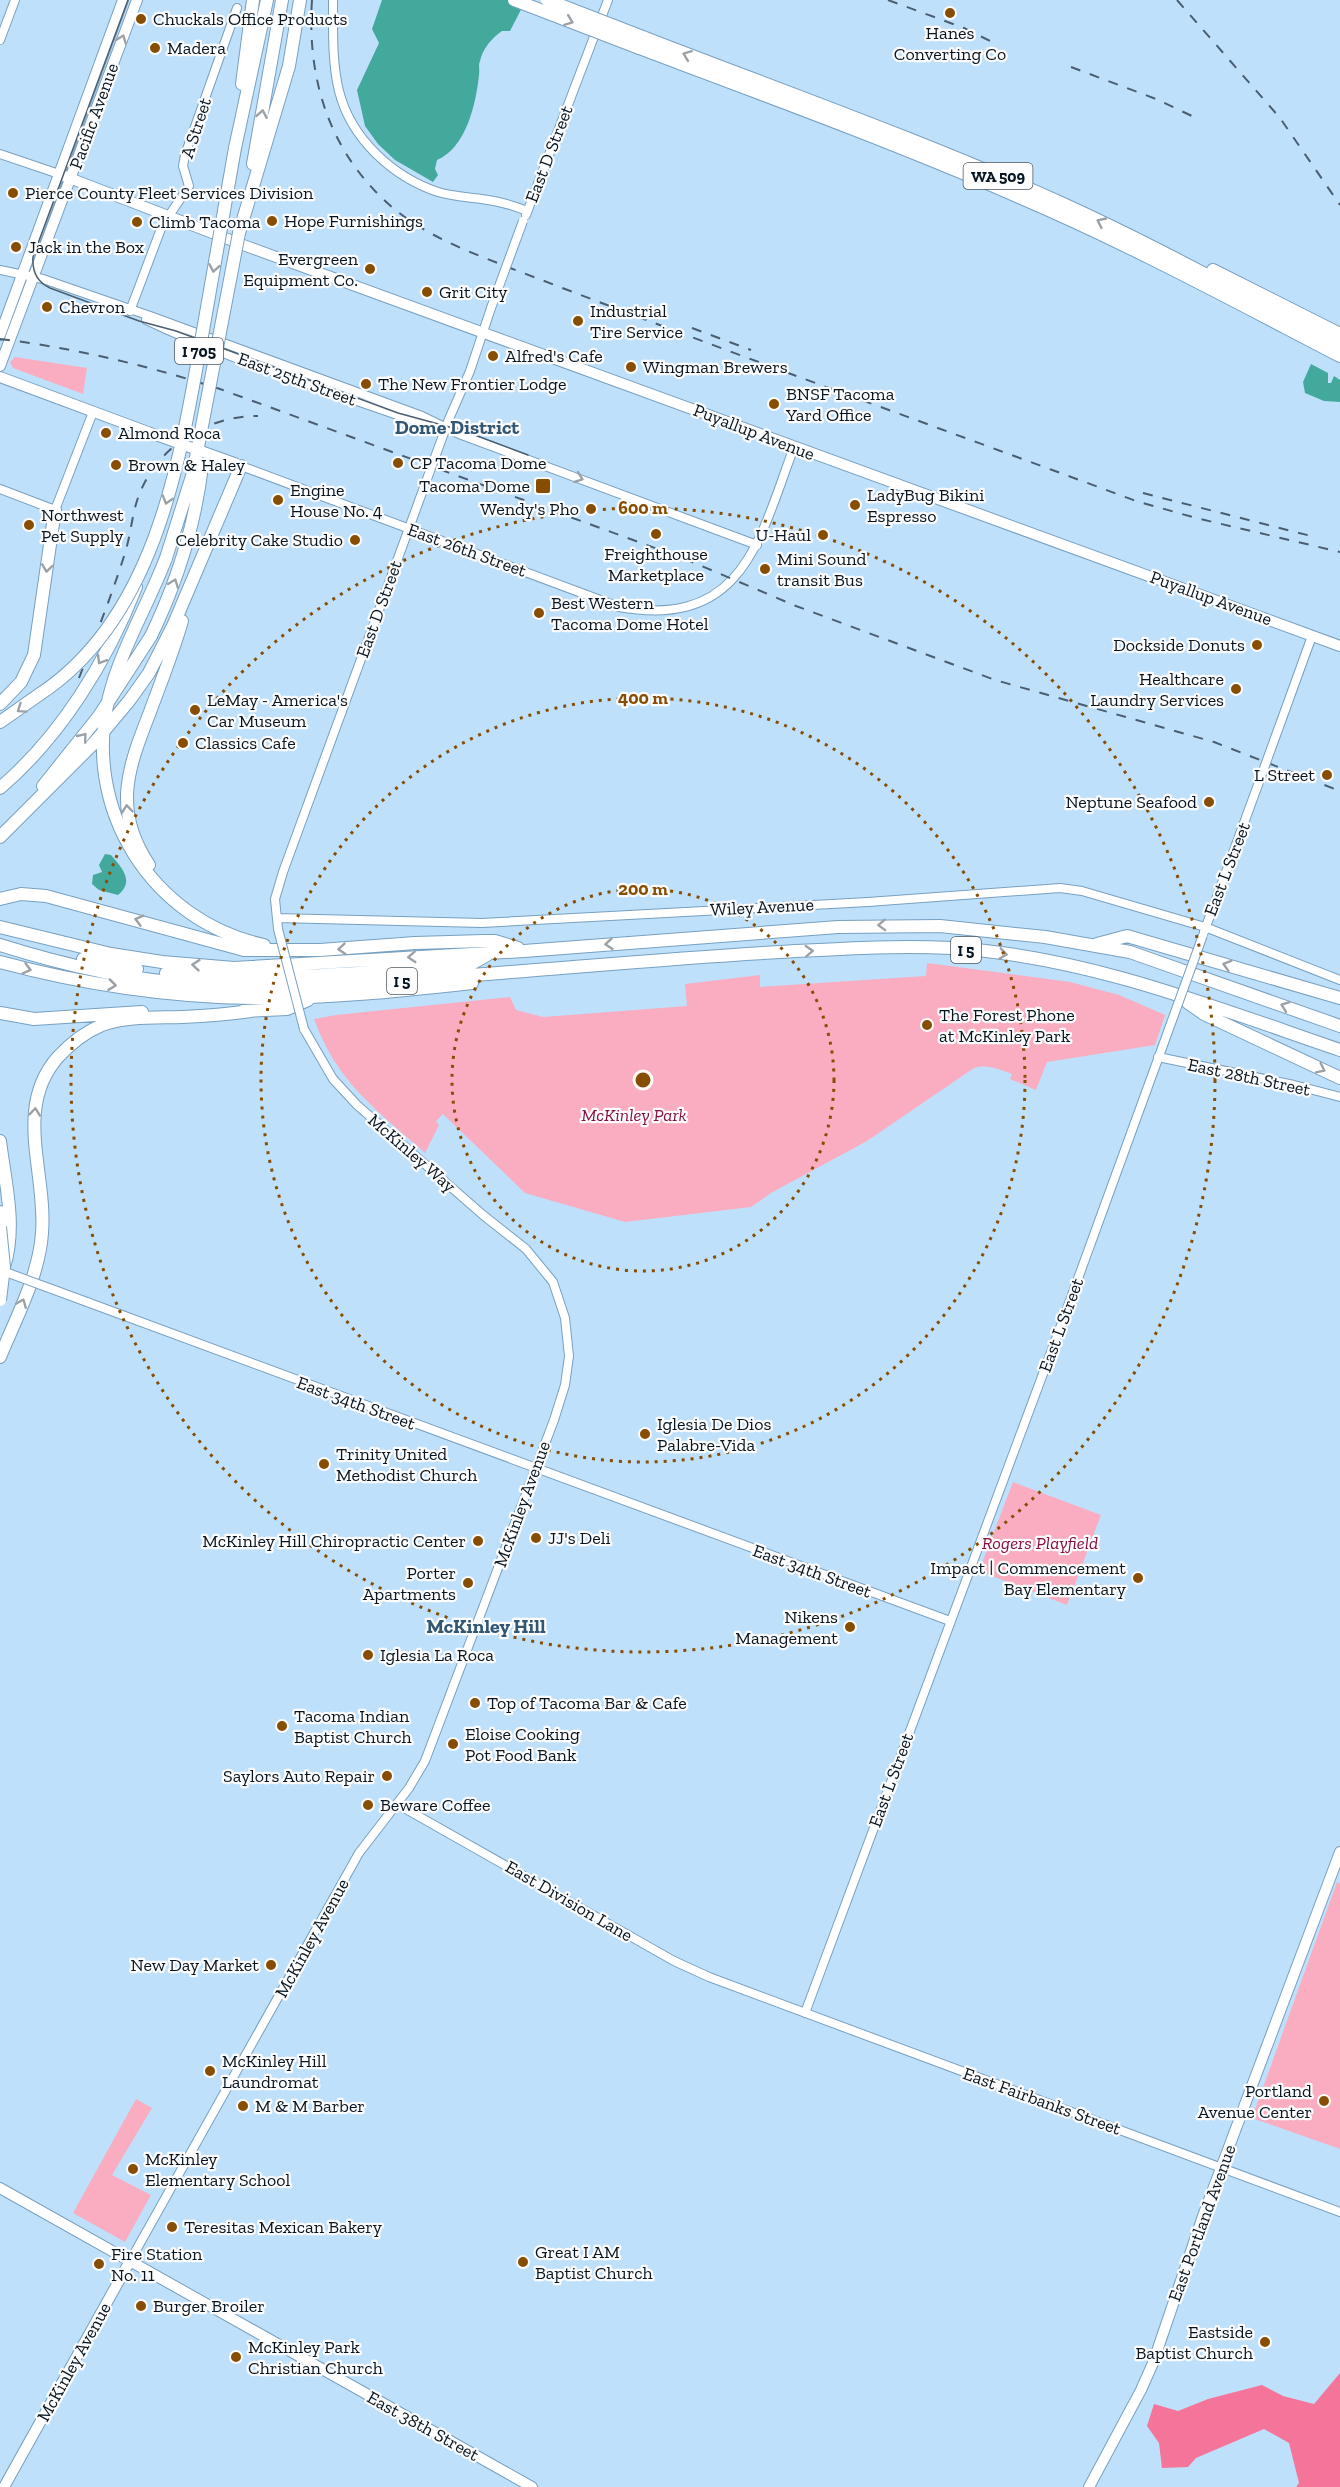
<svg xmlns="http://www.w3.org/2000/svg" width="1340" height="2487" font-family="'Zilla Slab',serif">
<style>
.green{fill:#faadc0}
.forest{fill:#f5749a}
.water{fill:#42a99c}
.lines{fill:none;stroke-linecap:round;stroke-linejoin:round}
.minor-casing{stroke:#78a0c0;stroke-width:10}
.major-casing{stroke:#78a0c0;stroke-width:12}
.highway-casing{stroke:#78a0c0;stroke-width:14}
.minor{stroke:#fff;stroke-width:8}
.major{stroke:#fff;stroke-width:10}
.highway{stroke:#fff;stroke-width:12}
.tram{stroke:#495e70;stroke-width:1.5}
.rail{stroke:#495e70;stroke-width:2;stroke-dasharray:10 10;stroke-linecap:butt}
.minor-bridge-casing{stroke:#78a0c0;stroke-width:10;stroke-linecap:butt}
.major-bridge-casing{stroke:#78a0c0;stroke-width:12;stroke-linecap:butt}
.highway-bridge-casing{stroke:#78a0c0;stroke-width:14;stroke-linecap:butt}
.minor-bridge{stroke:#fff;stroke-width:8}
.major-bridge{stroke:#fff;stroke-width:10}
.highway-bridge{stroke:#fff;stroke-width:12}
.oneway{stroke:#9ba1a6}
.ring{fill:none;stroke:#874d02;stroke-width:3;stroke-dasharray:3 6}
.poi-dot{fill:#874d02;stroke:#fcfcfc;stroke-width:2}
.labels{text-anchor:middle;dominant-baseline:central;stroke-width:4.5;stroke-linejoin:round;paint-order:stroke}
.shield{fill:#fcfcfc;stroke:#505a63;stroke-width:1.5}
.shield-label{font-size:16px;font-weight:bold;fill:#061521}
.poi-label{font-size:18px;fill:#061521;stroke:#fcfcfc;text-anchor:start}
.street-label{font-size:18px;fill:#061521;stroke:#fcfcfc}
.park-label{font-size:18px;font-style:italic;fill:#860f41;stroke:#fcfcfc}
.neighbourhood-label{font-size:20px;font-weight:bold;fill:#315774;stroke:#fcfcfc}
.centre{fill:#874d02;stroke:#fcfcfc;stroke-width:3}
.ring-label{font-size:18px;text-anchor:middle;font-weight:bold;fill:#874d02;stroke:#fcfcfc;stroke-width:4.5;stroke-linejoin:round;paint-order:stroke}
</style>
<rect width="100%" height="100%" fill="#bfe0fb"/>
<path class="green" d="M15,357L87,368L83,394L13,368L10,362Z
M927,963L1070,982L1119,995L1165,1015L1155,1045L1047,1062L1036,1090L1010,1079L1012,1074C998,1069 988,1064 974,1068L867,1141L771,1193L751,1207L625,1222L525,1193L443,1114L436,1121L439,1125L425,1153C377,1110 337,1083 314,1019L336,1015L510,997L516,1010L543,1017L687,1006L685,984L760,975V987L926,976Z
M1013,1482L1101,1515L1067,1605L979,1571Z
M1337,1882L1340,1884V2149L1252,2118Z
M136,2099L152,2108L112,2175L151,2195L125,2242L73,2213Z"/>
<path class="forest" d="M1340,2373V2487H1296L1299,2483L1289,2443L1264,2429L1196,2458L1188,2467L1162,2468L1159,2443L1147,2426L1154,2404L1178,2411L1208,2399L1262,2385L1283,2396L1314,2404Z"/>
<path class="water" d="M382,0H526L510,31H502C492,38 483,48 480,61C478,65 480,70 479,75C476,104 466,148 437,160L435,169L438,175L433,182L395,160L378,144L365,126L357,90L379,43L372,29Z
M1311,364L1328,373V383H1331L1334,376L1340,380V402L1324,401L1305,393L1303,382Z
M105,854L111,855C122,868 135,881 118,895L99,890L92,884L93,875L102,872L99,865Z"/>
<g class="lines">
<defs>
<path id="minor" d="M333,0C333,30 332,63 339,91C351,139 393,177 438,192C454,197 471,197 488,200C501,202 515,206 527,211
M0,40L15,0
M0,154L59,174
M526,215L608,0
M0,270L43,279L153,317L422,416L459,434L757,545
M130,311L162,226L189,186L183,166L185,155L237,8
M146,320C238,364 338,393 434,428L446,427
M241,466L619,607C743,629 759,541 794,447
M0,489L55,510L93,412
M1283,716L1312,636
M277,918L482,923L868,902L1060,888L1082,891L1205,927L1340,980
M278,929L275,899L283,872L449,419L470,371L491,308
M1204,932L1259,782
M1158,1057L1294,1085L1340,1097
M87,1302L950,1621
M397,1804L674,1961L709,1977L1340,2212
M805,2013L1060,1328L1162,1048
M130,2261L359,1853L409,1788L425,1761L554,1420L565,1385L569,1356L565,1318L553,1282L526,1249L483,1215L357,1105L333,1079L304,1029"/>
<path id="major" d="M59,174L246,246L1340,646
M0,335L123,0
M0,366L137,0
M0,377L156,435
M0,2188L532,2487
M4,2487L130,2261
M1089,2487L1141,2390L1153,2363L1203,2216L1340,1852"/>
<path id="highway" d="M643,37C782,91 924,141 1061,203C1156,246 1247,297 1340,345
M639,48C767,96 895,143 1019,197C1129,244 1234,301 1340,356
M242,84L253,0
M235,148L267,0
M253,164L282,0
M239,233L289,66L300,0
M1213,270L1340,334
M166,558C148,605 121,649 109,697C81,809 152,921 264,945
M0,704L21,682L34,655L55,510
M0,722L40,694
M43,786L99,716L151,636
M0,788C61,736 107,661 136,587
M0,837L94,743L129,701L149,673L173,626L241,466
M149,865C112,810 128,768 150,712C161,682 173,652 182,621
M0,899L21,894L46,896L244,950H320L415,943L484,941H495L518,948
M0,927L111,954L162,962L234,968L524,951L838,927L940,926L1045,937L1130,952L1340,1026
M1097,944L1127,936L1340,998
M0,945C63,965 128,980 194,984C278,991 363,984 446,977C558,969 669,958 780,952C837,949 894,945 951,948C1086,956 1214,1007 1340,1050
M83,959L137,969
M0,962C82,984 168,997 253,998C326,999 399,991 472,983
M166,973C268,982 370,973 473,963L487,955
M1187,1002L1204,1014L1340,1078
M243,1011L287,1009L308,1000
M0,1013L34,1019L142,1012
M0,1141C5,1182 17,1226 4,1267
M0,1212L1,1237
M0,1357C16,1318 39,1276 42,1233C47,1173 13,1108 58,1057C71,1043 85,1032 102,1025C127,1016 157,1018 183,1017C206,1016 229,1014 251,1011"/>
</defs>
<use href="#minor" class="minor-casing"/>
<use href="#major" class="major-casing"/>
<use href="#highway" class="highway-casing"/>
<use href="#minor" class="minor"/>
<use href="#major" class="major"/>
<use href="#highway" class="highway"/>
<path class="tram" d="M128,0L33,257C32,271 37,282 50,288L139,321L176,331L398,413L464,431L528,455"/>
<path class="rail" d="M312,0C307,75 327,145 382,198C420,235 470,252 518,271C552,284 586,297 620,310C791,375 964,437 1136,501L1196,518L1340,552
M888,0L964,28L996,44
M1177,0L1280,118L1340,205
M1071,67L1156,99L1194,117
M692,328L751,350
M0,339C75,348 149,366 220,389L685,559L796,606L995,680L1214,742L1340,791
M1143,493L1311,536
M79,678C95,637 112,595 125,553C131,534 132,513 139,495C158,446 207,416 258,416"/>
<defs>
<path id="minor-bridge" d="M491,308L523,221
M1259,782L1283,716
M278,929L304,1029
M1162,1048L1203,935
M0,1270L87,1302"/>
<path id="major-bridge" d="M156,435L237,464"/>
<path id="highway-bridge" d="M514,0L639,48
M547,0L643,37
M166,558L193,473L239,233
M151,636C177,582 195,526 202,466
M40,694C155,618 180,462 202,336C213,273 224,211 235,148
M0,1227L4,1267L0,1300"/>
</defs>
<use href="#minor-bridge" class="minor-bridge-casing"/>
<use href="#major-bridge" class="major-bridge-casing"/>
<use href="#highway-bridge" class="highway-bridge-casing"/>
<use href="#minor-bridge" class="minor-bridge"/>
<use href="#major-bridge" class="major-bridge"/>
<use href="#highway-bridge" class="highway-bridge"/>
</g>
<defs><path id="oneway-chevron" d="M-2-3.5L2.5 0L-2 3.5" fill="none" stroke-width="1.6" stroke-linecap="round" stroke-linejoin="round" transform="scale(1.5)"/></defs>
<g class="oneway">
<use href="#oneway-chevron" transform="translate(569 21) rotate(21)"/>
<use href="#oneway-chevron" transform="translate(122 39) rotate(-69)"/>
<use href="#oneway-chevron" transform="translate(687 55) rotate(-159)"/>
<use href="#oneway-chevron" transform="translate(262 114) rotate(-80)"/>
<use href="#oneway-chevron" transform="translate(1101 222) rotate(-155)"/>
<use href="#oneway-chevron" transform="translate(214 268) rotate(100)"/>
<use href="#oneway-chevron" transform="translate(579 478) rotate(20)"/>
<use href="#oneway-chevron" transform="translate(167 500) rotate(107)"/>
<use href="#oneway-chevron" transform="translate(47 568) rotate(98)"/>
<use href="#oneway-chevron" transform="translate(174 583) rotate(-69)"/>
<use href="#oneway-chevron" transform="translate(101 660) rotate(121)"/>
<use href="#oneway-chevron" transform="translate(21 709) rotate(146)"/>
<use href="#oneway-chevron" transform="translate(83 737) rotate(-51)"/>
<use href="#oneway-chevron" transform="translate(127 809) rotate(-96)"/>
<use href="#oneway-chevron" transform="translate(139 920) rotate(-165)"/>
<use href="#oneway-chevron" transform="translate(882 925) rotate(178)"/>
<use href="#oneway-chevron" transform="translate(609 944) rotate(175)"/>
<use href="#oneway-chevron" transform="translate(342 949) rotate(175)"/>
<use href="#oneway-chevron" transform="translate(809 951) rotate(-3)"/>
<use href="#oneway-chevron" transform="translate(1003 954) rotate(8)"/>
<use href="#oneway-chevron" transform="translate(412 957) rotate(177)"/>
<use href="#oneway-chevron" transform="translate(196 965) rotate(-175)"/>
<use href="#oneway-chevron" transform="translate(1227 965) rotate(-164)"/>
<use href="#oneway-chevron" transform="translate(27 969) rotate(15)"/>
<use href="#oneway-chevron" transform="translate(112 985) rotate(7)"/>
<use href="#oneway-chevron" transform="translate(1285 1006) rotate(-160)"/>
<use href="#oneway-chevron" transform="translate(1321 1069) rotate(26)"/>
<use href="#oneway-chevron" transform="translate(35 1112) rotate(-84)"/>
<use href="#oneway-chevron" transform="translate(22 1303) rotate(-68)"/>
</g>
<g class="ring">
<circle cx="643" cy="1080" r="191"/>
<circle cx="643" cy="1080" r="382"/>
<circle cx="643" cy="1080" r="572"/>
</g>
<g class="poi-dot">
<circle cx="950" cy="13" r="6"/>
<circle cx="141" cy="19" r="6"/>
<circle cx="155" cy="48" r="6"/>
<circle cx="13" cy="193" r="6"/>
<circle cx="272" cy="221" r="6"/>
<circle cx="137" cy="222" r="6"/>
<circle cx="16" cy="247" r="6"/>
<circle cx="370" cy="269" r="6"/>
<circle cx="427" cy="292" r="6"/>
<circle cx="47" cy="307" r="6"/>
<circle cx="578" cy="321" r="6"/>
<circle cx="493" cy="356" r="6"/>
<circle cx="631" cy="367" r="6"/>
<circle cx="366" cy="384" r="6"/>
<circle cx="774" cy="404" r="6"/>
<circle cx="106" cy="433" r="6"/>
<circle cx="398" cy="463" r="6"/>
<circle cx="116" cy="465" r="6"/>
<rect x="535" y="478" width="16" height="16" rx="3"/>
<circle cx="278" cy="500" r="6"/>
<circle cx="855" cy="505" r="6"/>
<circle cx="591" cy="509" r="6"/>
<circle cx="29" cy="525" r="6"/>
<circle cx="656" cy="534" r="6"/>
<circle cx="823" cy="535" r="6"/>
<circle cx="355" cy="540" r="6"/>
<circle cx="765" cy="569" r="6"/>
<circle cx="539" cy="613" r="6"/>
<circle cx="1257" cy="645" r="6"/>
<circle cx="1236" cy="689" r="6"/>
<circle cx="195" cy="710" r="6"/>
<circle cx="183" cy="743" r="6"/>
<circle cx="1327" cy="775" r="6"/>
<circle cx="1209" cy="802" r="6"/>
<circle cx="927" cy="1025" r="6"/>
<circle cx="645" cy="1434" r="6"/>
<circle cx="324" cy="1464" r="6"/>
<circle cx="536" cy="1538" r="6"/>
<circle cx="478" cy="1541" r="6"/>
<circle cx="1138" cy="1578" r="6"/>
<circle cx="468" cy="1583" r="6"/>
<circle cx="850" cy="1627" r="6"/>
<circle cx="368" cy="1655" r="6"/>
<circle cx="475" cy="1703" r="6"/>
<circle cx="282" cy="1726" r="6"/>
<circle cx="453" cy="1744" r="6"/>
<circle cx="387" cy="1776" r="6"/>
<circle cx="368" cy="1805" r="6"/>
<circle cx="271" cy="1965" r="6"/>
<circle cx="210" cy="2071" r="6"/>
<circle cx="1324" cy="2101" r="6"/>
<circle cx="243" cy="2106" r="6"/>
<circle cx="133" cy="2169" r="6"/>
<circle cx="172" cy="2227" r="6"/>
<circle cx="523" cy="2262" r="6"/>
<circle cx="99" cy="2264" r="6"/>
<circle cx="141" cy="2306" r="6"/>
<circle cx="1265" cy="2342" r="6"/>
<circle cx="236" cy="2357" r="6"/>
</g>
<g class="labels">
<g class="shield">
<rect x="963.5" y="163" width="69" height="26" rx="4.5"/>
<rect x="175" y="338" width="48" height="26" rx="4.5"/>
<rect x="951" y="937" width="30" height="26" rx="4.5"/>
<rect x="387" y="968" width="30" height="26" rx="4.5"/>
</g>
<g class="shield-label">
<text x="998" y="176">WA 509</text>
<text x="199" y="351">I 705</text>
<text x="966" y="950">I 5</text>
<text x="402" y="981">I 5</text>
</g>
<g class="poi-label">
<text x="153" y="19">Chuckals Office Products</text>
<text x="950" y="33" text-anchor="middle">Hanes<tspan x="950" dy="21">Converting Co</tspan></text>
<text x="167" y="48">Madera</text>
<text x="25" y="193">Pierce County Fleet Services Division</text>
<text x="284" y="221">Hope Furnishings</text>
<text x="149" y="222">Climb Tacoma</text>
<text x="28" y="247">Jack in the Box</text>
<text x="358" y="259" text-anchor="end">Evergreen<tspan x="358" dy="21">Equipment Co.</tspan></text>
<text x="439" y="292">Grit City</text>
<text x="59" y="307">Chevron</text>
<text x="590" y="311">Industrial<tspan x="590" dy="21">Tire Service</tspan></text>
<text x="505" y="356">Alfred's Cafe</text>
<text x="643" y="367">Wingman Brewers</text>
<text x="378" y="384">The New Frontier Lodge</text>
<text x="786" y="394">BNSF Tacoma<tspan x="786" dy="21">Yard Office</tspan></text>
<text x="118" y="433">Almond Roca</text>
<text x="410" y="463">CP Tacoma Dome</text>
<text x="128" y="465">Brown &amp; Haley</text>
<text x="530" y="486" text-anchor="end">Tacoma Dome</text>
<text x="290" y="490">Engine<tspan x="290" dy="21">House No. 4</tspan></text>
<text x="867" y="495">LadyBug Bikini<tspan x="867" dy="21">Espresso</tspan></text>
<text x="579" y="509" text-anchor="end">Wendy's Pho</text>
<text x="41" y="515">Northwest<tspan x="41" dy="21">Pet Supply</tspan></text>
<text x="811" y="535" text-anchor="end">U-Haul</text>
<text x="343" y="540" text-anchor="end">Celebrity Cake Studio</text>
<text x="656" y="554" text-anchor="middle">Freighthouse<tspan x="656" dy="21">Marketplace</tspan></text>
<text x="777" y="559">Mini Sound<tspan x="777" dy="21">transit Bus</tspan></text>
<text x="551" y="603">Best Western<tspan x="551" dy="21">Tacoma Dome Hotel</tspan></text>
<text x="1245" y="645" text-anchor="end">Dockside Donuts</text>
<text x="1224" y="679" text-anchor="end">Healthcare<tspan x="1224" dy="21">Laundry Services</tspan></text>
<text x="207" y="700">LeMay - America's<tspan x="207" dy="21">Car Museum</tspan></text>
<text x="195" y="743">Classics Cafe</text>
<text x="1315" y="775" text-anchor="end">L Street</text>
<text x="1197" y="802" text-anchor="end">Neptune Seafood</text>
<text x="939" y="1015">The Forest Phone<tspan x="939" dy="21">at McKinley Park</tspan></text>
<text x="657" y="1424">Iglesia De Dios<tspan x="657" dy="21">Palabre-Vida</tspan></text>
<text x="336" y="1454">Trinity United<tspan x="336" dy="21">Methodist Church</tspan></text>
<text x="548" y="1538">JJ's Deli</text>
<text x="466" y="1541" text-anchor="end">McKinley Hill Chiropractic Center</text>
<text x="1126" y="1568" text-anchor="end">Impact | Commencement<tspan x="1126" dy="21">Bay Elementary</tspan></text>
<text x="456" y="1573" text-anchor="end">Porter<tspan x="456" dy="21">Apartments</tspan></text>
<text x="838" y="1617" text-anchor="end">Nikens<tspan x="838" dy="21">Management</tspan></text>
<text x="380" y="1655">Iglesia La Roca</text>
<text x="487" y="1703">Top of Tacoma Bar &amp; Cafe</text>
<text x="294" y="1716">Tacoma Indian<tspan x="294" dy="21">Baptist Church</tspan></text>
<text x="465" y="1734">Eloise Cooking<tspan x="465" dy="21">Pot Food Bank</tspan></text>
<text x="375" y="1776" text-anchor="end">Saylors Auto Repair</text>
<text x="380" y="1805">Beware Coffee</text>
<text x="259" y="1965" text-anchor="end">New Day Market</text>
<text x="222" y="2061">McKinley Hill<tspan x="222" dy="21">Laundromat</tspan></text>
<text x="1312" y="2091" text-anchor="end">Portland<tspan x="1312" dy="21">Avenue Center</tspan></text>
<text x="255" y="2106">M &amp; M Barber</text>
<text x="145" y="2159">McKinley<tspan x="145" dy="21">Elementary School</tspan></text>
<text x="184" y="2227">Teresitas Mexican Bakery</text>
<text x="535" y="2252">Great I AM<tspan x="535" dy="21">Baptist Church</tspan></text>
<text x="111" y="2254">Fire Station<tspan x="111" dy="21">No. 11</tspan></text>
<text x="153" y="2306">Burger Broiler</text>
<text x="1253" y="2332" text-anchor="end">Eastside<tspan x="1253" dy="21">Baptist Church</tspan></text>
<text x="248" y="2347">McKinley Park<tspan x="248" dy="21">Christian Church</tspan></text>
</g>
<g class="street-label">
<text transform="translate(94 116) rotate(-70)">Pacific Avenue</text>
<text transform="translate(196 128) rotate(-72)">A Street</text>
<text transform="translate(549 154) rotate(-69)">East D Street</text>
<text transform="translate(297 379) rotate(20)">East 25th Street</text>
<text transform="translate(754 432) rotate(21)">Puyallup Avenue</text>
<text transform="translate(467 550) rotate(20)">East 26th Street</text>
<text transform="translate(1211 598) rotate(20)">Puyallup Avenue</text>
<text transform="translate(379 609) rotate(-70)">East D Street</text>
<text transform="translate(1227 869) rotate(-69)">East L Street</text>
<text transform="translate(762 907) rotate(-3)">Wiley Avenue</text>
<text transform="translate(1249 1077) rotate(12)">East 28th Street</text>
<text transform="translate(412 1153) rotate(41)">McKinley Way</text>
<text transform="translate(1061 1325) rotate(-70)">East L Street</text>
<text transform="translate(356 1403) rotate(20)">East 34th Street</text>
<text transform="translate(522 1504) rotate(-70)">McKinley Avenue</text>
<text transform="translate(812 1571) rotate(20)">East 34th Street</text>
<text transform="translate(891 1780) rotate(-70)">East L Street</text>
<text transform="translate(569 1901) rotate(30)">East Division Lane</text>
<text transform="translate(312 1938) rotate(-61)">McKinley Avenue</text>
<text transform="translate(1042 2101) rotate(20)">East Fairbanks Street</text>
<text transform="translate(1202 2223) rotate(-70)">East Portland Avenue</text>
<text transform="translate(74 2362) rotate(-61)">McKinley Avenue</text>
<text transform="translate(423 2426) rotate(29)">East 38th Street</text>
</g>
<g class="park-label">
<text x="634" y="1115">McKinley Park</text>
<text x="1040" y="1543">Rogers Playfield</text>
</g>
<g class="neighbourhood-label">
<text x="457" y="427">Dome District</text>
<text x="486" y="1626">McKinley Hill</text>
</g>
</g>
<circle cx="643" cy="1080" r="9" class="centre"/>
<g class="ring-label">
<text x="643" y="514">600 m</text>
<text x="643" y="704">400 m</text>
<text x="643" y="895">200 m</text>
</g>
</svg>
